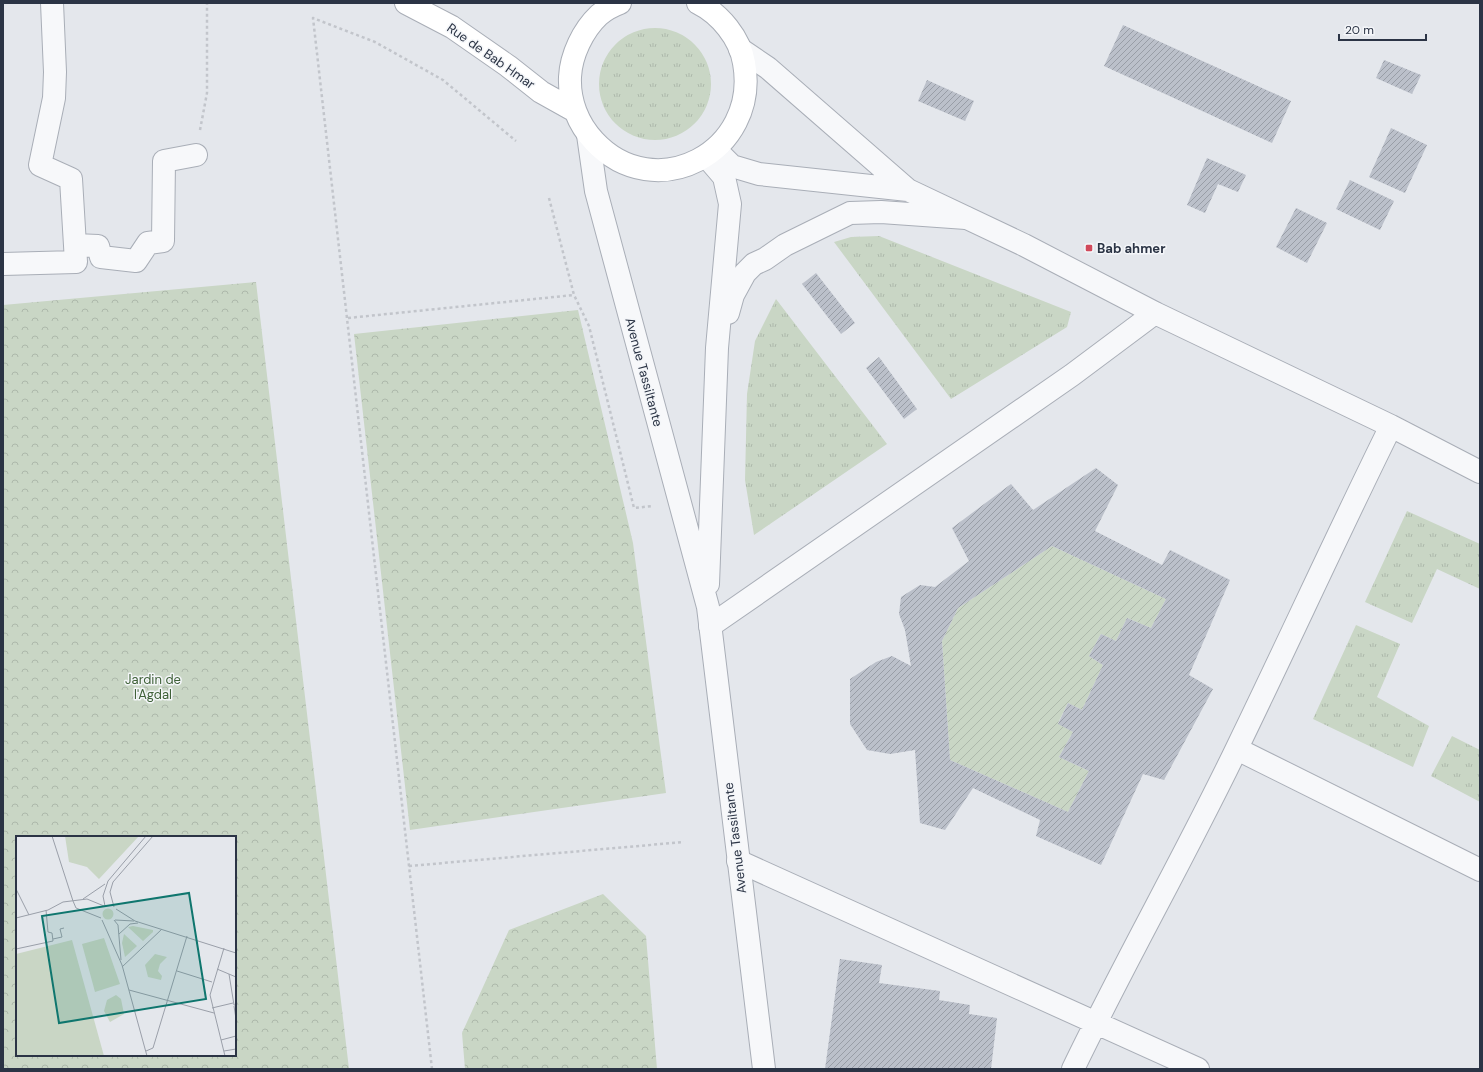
<svg xmlns="http://www.w3.org/2000/svg" width="1483" height="1072" font-family="'DM Sans',sans-serif">
<style>
.grass{fill:url(#grass-tufts)}
.forest{fill:url(#forest-crowns);fill-rule:evenodd}
.garden{fill:url(#garden-furrows)}
.building{fill:url(#building-hatch);fill-rule:evenodd}
.lines{fill:none;stroke-linecap:round;stroke-linejoin:round}
.minor-casing{stroke:#a9aeb7;stroke-width:24}
.tertiary-casing{stroke:#a9aeb7;stroke-width:24}
.secondary-casing{stroke:#a9aeb7;stroke-width:24}
.path{stroke:#c2c5cb;stroke-width:2.5;stroke-dasharray:3 3;stroke-linecap:butt}
.minor{stroke:#f7f8fa;stroke-width:22}
.tertiary{stroke:#f7f8fa;stroke-width:22}
.secondary{stroke:#fff;stroke-width:22}
.poi-dot{fill:#d1495b;stroke:#f4f6f9;stroke-width:1.5}
.labels{text-anchor:middle;dominant-baseline:central;stroke-width:3;stroke-linejoin:round;paint-order:stroke}
.street-label{font-size:13px;fill:#2b3445;stroke:#f4f6f9}
.poi-label{font-size:13px;font-weight:bold;fill:#2b3445;stroke:#f4f6f9;text-anchor:start}
.park-label{font-size:13px;fill:#3f6138;stroke:#f4f6f9}
.inset-road{fill:none;stroke:#9a9fa9;stroke-width:1}
.view{fill:#0f766e;fill-opacity:0.15;stroke:#0f766e;stroke-width:2}
.inset-edge{fill:none;stroke:#2b3445;stroke-width:2}
</style>
<defs>
<pattern id="grass-tufts" width="24" height="20" patternUnits="userSpaceOnUse"><rect width="24" height="20" fill="#c9d6c5"/><path d="M3 7l-1-3M5 7V3M7 7l1-3M15 17l-1-3M17 17v-4M19 17l1-3" fill="none" stroke="#adb8ab"/></pattern>
<pattern id="forest-crowns" width="20" height="18" patternUnits="userSpaceOnUse"><rect width="20" height="18" fill="#c9d6c5"/><path d="M2 6a3 3 0 1 1 6 0M12 15a3 3 0 1 1 6 0" fill="none" stroke="#adb8ab"/></pattern>
<pattern id="garden-furrows" width="10" height="10" patternUnits="userSpaceOnUse"><rect width="10" height="10" fill="#c9d6c5"/><path d="M-1 1l2-2M0 10L10 0M9 11l2-2" fill="none" stroke="#adb8ab"/></pattern>
<pattern id="building-hatch" width="6" height="6" patternUnits="userSpaceOnUse"><rect width="6" height="6" fill="#bbc0ca"/><path d="M-1 1l2-2M0 6l6-6M5 7l2-2" fill="none" stroke="#989da6"/></pattern>
</defs>
<rect width="100%" height="100%" fill="#e4e7ec"/>
<path class="grass" d="M599 84a56 56 0 1 1 112 0a56 56 0 1 1-112 0Z
M879,236L1071,312L1067,327L951,399L834,242L851,237Z
M776,299L887,444L754,535L745,480L747,394L755,341Z
M1407,511L1480,544V589L1437,569L1412,623L1365,602Z
M1356,625L1400,644L1377,697L1429,726L1413,767L1313,719Z
M1452,736L1480,750V802L1431,776Z"/>
<path class="forest" d="M256,282L349,1069H3V305ZM17,837H235V1055H17Z
M578,310L633,543L666,793L410,830L354,334Z
M603,894L646,936L657,1069H465L462,1033L509,930Z"/>
<path class="garden" d="M1052,546L1166,599L1151,628L1127,618L1116,641L1101,634L1089,656L1103,665L1082,710L1068,703L1058,723L1073,732L1059,757L1089,771L1068,812L950,760L942,641L958,608Z"/>
<path class="building" d="M1123,25L1291,101L1272,143L1104,66Z
M1384,60L1421,75L1412,94L1376,78Z
M927,80L974,101L965,121L918,101Z
M1391,128L1427,145L1405,193L1369,177Z
M1207,158L1246,175L1238,192L1218,184L1205,213L1187,205Z
M1350,180L1394,201L1380,230L1336,209Z
M1296,208L1327,223L1307,263L1276,247Z
M816,273L855,323L841,334L802,284Z
M879,357L917,409L904,419L866,368Z
M1096,468L1118,485L1095,531L1162,565L1170,550L1230,580L1189,675L1213,689L1164,780L1143,774L1101,865L1036,836L1040,820L973,788L945,830L920,823L915,750L890,754L867,750L850,724V679L876,662L892,656L911,666L905,630L899,614L901,597L920,585L935,587L969,561L952,528L1011,484L1033,510ZM1052,546L1166,599L1151,628L1127,618L1116,641L1101,634L1089,656L1103,665L1082,710L1068,703L1058,724L1073,732L1059,757L1089,771L1068,812L950,760L942,641L958,608Z
M840,959L882,965L879,983L940,991L939,1000L970,1005L969,1014L997,1018L991,1069H825Z"/>
<g class="lines">
<defs>
<path id="minor" d="M740,49L768,68L908,190L1024,245L1155,313L1391,426L1480,472
M715,149L732,166L759,174L908,190
M75,245L98,246L101,257L136,261L148,243L163,241L164,161L196,155
M3,264L76,262L71,179L40,165L54,98L55,72L52,3
M710,626L1072,375L1155,313
M1237,749L1480,870
M738,861L1198,1069
M1073,1069C1125,961 1185,856 1237,748C1289,641 1338,533 1391,426"/>
<path id="tertiary" d="M588,135L596,191L708,607L764,1069
M706,156L724,177L730,204L717,348L708,584
M728,313L733,295L745,273L754,264L765,259L785,245L850,213L881,212L966,218"/>
<path id="secondary" d="M406,3L452,27L508,66L541,92L575,111
M620,3C612,6 605,10 599,15C583,30 571,55 570,77C569,101 578,124 594,141C655,207 760,152 744,63C740,38 720,14 698,3"/>
</defs>
<use href="#minor" class="minor-casing"/>
<use href="#tertiary" class="tertiary-casing"/>
<use href="#secondary" class="secondary-casing"/>
<path class="path" d="M200,130L207,93V3
M549,198L574,295L589,326L634,508L653,506
M348,318L574,295
M409,866L684,842
M432,1069L313,18L375,42L443,80L516,141"/>
<use href="#minor" class="minor"/>
<use href="#tertiary" class="tertiary"/>
<use href="#secondary" class="secondary"/>
</g>
<rect class="poi-dot" x="1085" y="244" width="8" height="8" rx="2"/>
<g class="labels">
<g class="street-label">
<text transform="translate(491 56) rotate(35)">Rue de Bab Hmar</text>
<text transform="translate(644 372) rotate(75)">Avenue Tassiltante</text>
<text transform="translate(735 838) rotate(-97)">Avenue Tassiltante</text>
</g>
<g class="poi-label">
<text x="1097" y="248">Bab ahmer</text>
</g>
<g class="park-label">
<text x="153" y="679">Jardin de<tspan x="153" dy="15">l'Agdal</tspan></text>
</g>
</g>
<g transform="translate(16 836)">
<rect width="220" height="220" fill="#e4e7ec"/>
<path d="M86.5 78a5.5 5.5 0 1 1 11 0a5.5 5.5 0 1 1-11 0ZM117,90L137,94V96L127,105L112,91ZM108,98L121,110L109,121L106,107Z" fill="#c9d6c5"/>
<path d="M88,102L104,148L79,156L66,108ZM56,104L88,220H0V118ZM100,159L105,163L108,178L94,186L88,175L91,164Z" fill="#c9d6c5"/>
<path d="M49,0H123L83,43L71,31L53,26Z" fill="#c9d6c5"/>
<path d="M139,118L151,121L144,128L142,135L146,140L145,144L132,141L129,129Z" fill="#c9d6c5"/>
<path class="inset-road" d="M36,0L57,65M0,53L13,79M67,63L89,48M57,65L60,72L85,82M89,70L87,60L92,45L130,0M98,71L94,56L97,46L137,0M100,73L119,85L220,117M0,82L32,74L47,66L71,63L88,70M86,84L106,129L131,220M98,84L102,89L105,124M99,84L118,85M103,98L114,88L122,87M37,103L46,101L44,93L48,92M208,112L194,159L209,220M0,113L37,105L36,97L32,96L30,74M106,131L146,93M201,133L220,141M161,135L196,146M213,138L218,169H220M113,154L198,177M218,170L220,183M196,172L217,167M205,204L220,200M130,215L137,212L171,100M208,215L220,213"/>
<path class="view" d="M173,57L190,163L43,187L26,80Z"/>
<rect width="220" height="220" class="inset-edge"/>
</g>
<rect width="1483" height="1072" fill="none" stroke="#2b3445" stroke-width="8"/>
<path d="M1339 34v6h87v-6" fill="none" stroke="#2b3445" stroke-width="2"/>
<text x="1345" y="34" font-size="12" fill="#2b3445" stroke="#f4f6f9" stroke-width="3" paint-order="stroke">20 m</text>
</svg>
